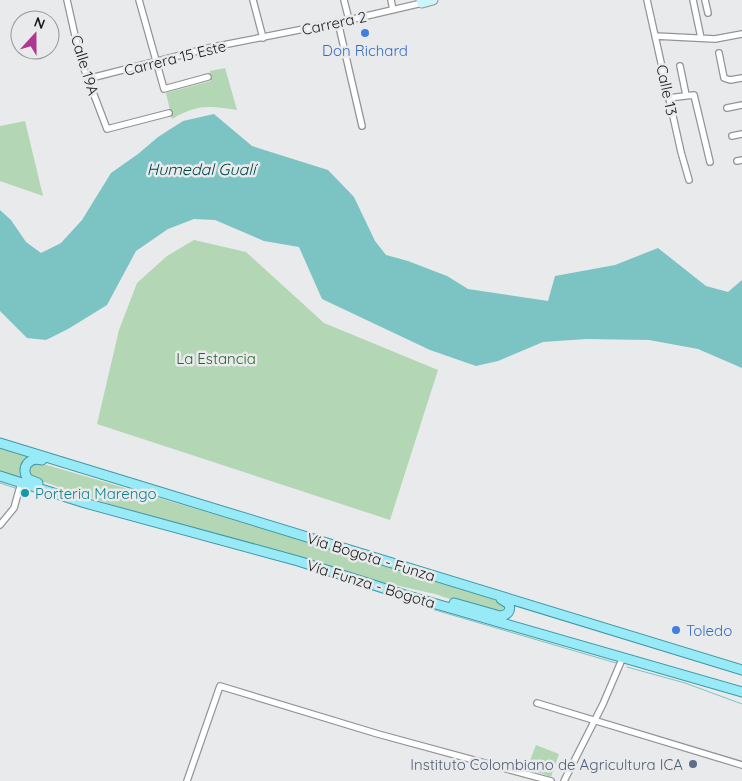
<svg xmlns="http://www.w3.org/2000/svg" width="742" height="781" font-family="Quicksand,sans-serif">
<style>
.green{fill:#b3d6b4}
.water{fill:#7cc3c4}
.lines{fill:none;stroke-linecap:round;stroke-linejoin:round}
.stream{stroke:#7cc3c4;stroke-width:1}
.street-casing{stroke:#939496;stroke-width:8}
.secondary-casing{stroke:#939496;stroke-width:11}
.primary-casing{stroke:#3f98a6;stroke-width:11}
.street{stroke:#fff;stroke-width:5.5}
.secondary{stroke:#ccf4fb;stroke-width:9}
.primary{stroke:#98eaf7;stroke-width:9}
.shop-dot{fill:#3f7fe0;stroke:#e9eaec;stroke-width:2}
.culture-dot{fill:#0f9aa8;stroke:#e9eaec;stroke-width:2}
.service-dot{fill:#5c6f8a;stroke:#e9eaec;stroke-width:2}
.labels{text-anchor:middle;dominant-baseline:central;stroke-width:5;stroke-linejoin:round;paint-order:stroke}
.street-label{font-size:15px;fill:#181919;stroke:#e9eaec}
.shop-label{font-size:15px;fill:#366cbe;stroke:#e9eaec}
.park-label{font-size:15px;fill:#2a6330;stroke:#e9eaec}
.culture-label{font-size:15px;fill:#0d838f;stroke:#e9eaec;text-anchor:start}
.service-label{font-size:15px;fill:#4e5e75;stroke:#e9eaec;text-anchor:end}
.water-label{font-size:16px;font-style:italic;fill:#014647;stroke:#e9eaec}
</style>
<rect width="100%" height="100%" fill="#e9eaec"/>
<path class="green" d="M225,68L237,110C208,106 198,104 172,119L166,93L211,81L210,71Z
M25,121L43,196L0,181V126Z
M194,240L246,252L324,323L438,370L390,520L97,424L119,330L137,283L167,256Z
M0,448L28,456C19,463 19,471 26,480L0,472Z
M37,462L416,574L501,602L504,604L506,608L505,613L477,608L435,594L359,577L127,510L32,478C27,473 28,469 31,464Z
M536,745L559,754L551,777L527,768Z"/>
<path class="water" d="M214,114L252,146L328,170L354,197L375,241L386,255L408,261L447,276L468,289L548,301L555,276L615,265L658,248L706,286L728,292L742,280V368L698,349L649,340L586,339L543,342L498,361L476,366L430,350L322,299L299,247L264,241L215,220L194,219L168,229L136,251L107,305L68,329L46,340L27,338L0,311V210L11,220L26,242L41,253L61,243L82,220L111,173L138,154L158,137L183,121Z"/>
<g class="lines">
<path class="stream" d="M0,483L15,488
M394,598L616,663
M627,667L685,683L742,704"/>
<defs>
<path id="street" d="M67,0L80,58L107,129L169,113
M139,0L164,89L208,77
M253,0L263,38
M344,0L349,20
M391,0L393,10
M647,0L681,152L689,180
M693,0L701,38
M705,0L708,13
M338,22L362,126
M655,36L715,39L742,34
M719,53L724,78L730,80L742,78
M680,66L686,95
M87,79L213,47L349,20L422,3
M668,98L694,95L710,162
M727,108L742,105
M732,136L742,134
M737,161L742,160
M0,525L14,508L21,483
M537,703L742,765
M187,781L220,686L378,734L551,781
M564,781L603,704L623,657"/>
<path id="secondary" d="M421,0L422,3L433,0"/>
<path id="primary" d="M0,443L742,670
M0,476L85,503L298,561L405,595L742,692
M38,483L28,479C20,468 29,456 42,460
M454,603L500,616C508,615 511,611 509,604L501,599"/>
</defs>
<use href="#street" class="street-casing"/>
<use href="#secondary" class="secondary-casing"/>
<use href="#primary" class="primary-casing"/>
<use href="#street" class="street"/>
<use href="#secondary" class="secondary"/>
<use href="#primary" class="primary"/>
</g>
<g class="shop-dot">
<circle cx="365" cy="33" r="5"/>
<circle cx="676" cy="630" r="5"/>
</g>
<circle class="culture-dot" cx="25" cy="493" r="5"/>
<circle class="service-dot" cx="693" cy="764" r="5"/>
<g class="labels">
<g class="street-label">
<text transform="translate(334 23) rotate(-12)">Carrera 2</text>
<text transform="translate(175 58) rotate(-14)">Carrera 15 Este</text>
<text transform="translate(85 65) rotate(73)">Calle 19A</text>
<text transform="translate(667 90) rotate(78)">Calle 13</text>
<text transform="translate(371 557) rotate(17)">Vía Bogota - Funza</text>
<text transform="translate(371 584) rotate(17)">Vía Funza - Bogota</text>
</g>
<g class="shop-label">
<text x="365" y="50">Don Richard</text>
<text x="686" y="630" text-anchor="start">Toledo</text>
</g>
<g class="park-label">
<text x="216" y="358">La Estancia</text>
</g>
<g class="culture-label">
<text x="35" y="493">Porteria Marengo</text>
</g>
<g class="service-label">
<text x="683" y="764">Instituto Colombiano de Agricultura ICA</text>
</g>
<g class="water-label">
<text x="201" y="169">Humedal Gualí</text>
</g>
</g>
<g transform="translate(35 35) rotate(21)"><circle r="24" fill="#e9eaec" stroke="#959698"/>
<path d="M0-4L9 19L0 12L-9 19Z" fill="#ac3891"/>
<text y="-8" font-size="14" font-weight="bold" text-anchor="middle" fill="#181919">N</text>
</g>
</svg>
